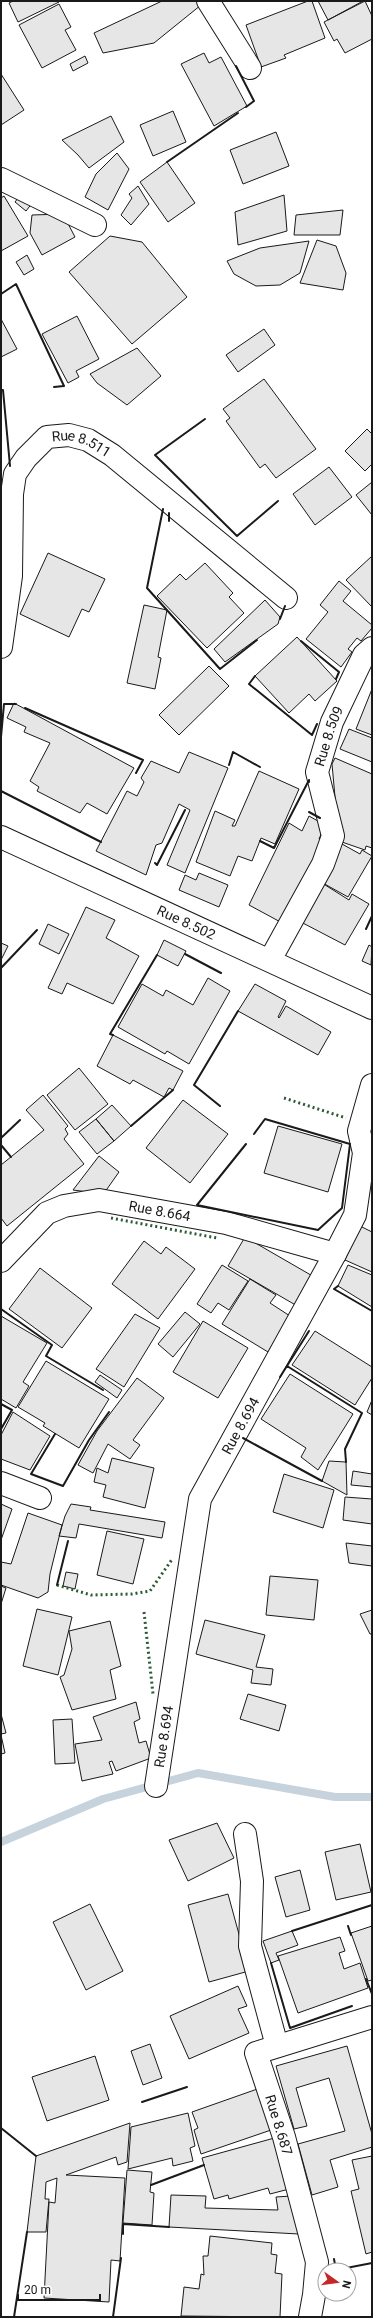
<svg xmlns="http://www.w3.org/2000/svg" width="373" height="2318" font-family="Roboto,sans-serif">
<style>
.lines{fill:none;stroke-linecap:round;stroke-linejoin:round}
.stream{stroke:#c6d2dc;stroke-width:8}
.building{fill:#e6e6e6;stroke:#1a1a1a}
.street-casing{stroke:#1a1a1a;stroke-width:24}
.secondary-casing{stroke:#1a1a1a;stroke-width:24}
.street{stroke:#fff;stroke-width:22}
.secondary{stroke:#fff;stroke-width:22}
.hedge{stroke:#2b5a34;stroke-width:3;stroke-dasharray:2 3;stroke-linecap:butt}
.wall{stroke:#1a1a1a;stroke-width:2}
.labels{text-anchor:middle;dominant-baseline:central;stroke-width:3;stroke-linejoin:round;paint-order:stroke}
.street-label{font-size:14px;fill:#1a1a1a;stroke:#fff}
</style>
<rect width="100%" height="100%" fill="#fff"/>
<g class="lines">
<path class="stream" d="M1,1842L103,1799L198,1773L335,1797H372"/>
</g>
<path class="building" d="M13,1H58L59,2L18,22L9,3Z
M162,1H198L201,5L154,43L103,53L94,33Z
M308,1H312L325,38L284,55L286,58L261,67L246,25Z
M318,1H363L328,20Z
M365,1L372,16V39L345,53L337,39L334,41L324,22Z
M59,4L71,27L65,30L76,50L42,68L19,25Z
M204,53L209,63L221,57L247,106L214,126L181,64Z
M85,56L88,63L73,71L70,64Z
M1,74L24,110L1,125Z
M173,111L186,142L153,156L140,125Z
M111,116L124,142L89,168L78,155L62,140Z
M276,132L289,166L243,184L230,150Z
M117,153L129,169L108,210L85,197L96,174Z
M167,162L195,203L168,222L140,182Z
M138,186L149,204L131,225L121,215L130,201L132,198L129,194Z
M22,193L33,202L26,211L15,202Z
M284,195L287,231L238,245L235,212Z
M4,196L28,236L1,251V198Z
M343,210L340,235H294L296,215Z
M63,214L75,237L42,255L30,233L32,215Z
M110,236L142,242L187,297L132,344L69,272Z
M317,240L336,246L346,273L343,290L300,283Z
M309,241L300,273L280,285L256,286L234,274L227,261L260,248Z
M27,255L34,269L24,275L16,262Z
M77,316L99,359L76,371L79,377L68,383L42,334Z
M1,319L17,349L1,357Z
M264,329L275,345L238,372L226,355Z
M137,348L161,376L127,405L97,383L90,374Z
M264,379L316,449L276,478L265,464L260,468L226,421L230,418L223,409Z
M367,429L372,434V464L365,471L345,451Z
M329,467L352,497L315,525L293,494Z
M372,482V515L356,495Z
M48,553L105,579L89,612L82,609L69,637L20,614Z
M372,556V607L346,580Z
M205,563L233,593L229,597L244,613L207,648L157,596L180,574L186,580Z
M339,581L351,591L343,601L372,625V628L361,641L357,638L348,649L352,652L341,667L306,639L328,612L320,605Z
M265,600L280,617L278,624L225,662L214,649Z
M144,605L167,610L158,657L161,658L155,689L127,683Z
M297,637L337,681L315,701L309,694L289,713L255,676Z
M209,666L229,686L179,735L159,715Z
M372,689V735L356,729Z
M14,703L134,768L107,814L87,803L80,813L37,791L39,787L30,781L50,743L24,732L26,727L7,718Z
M349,729L372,738V762L340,749Z
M189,752L228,768L185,873L167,865L190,810L179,804L162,843L156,845L146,875L96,851L127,791L137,796L144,782L141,778L151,761L179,773Z
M335,758L372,774V848L366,846L365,850L339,841L332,764Z
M259,771L299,789L275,844L261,838L252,861L238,856L230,876L196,862L215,811L235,820L232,826H235Z
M309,816L325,825L319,839L327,843L286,925L249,905L289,823L302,831Z
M342,844L360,854L362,850L372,856L348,897L321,882Z
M199,873L228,885L219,907L179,890L185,875L196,880Z
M322,883L349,900L352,894L369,904L345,945L299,921Z
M86,907L115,920L106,938L139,956L113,1004L67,983L62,994L48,988Z
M48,924L69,934L59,954L39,944Z
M164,940L186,951L178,966L157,955Z
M1,943L8,946L1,960Z
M369,945L372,947L371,965L362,961Z
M208,978L230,991L189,1064L167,1051L165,1054L118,1027L142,984L163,996L166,990L193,1005Z
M255,984L286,1001L278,1017L279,1018L286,1006L331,1032L318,1055L238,1011Z
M113,1035L183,1071L173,1090L169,1088L164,1097L133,1080L130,1084L97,1066Z
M79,1068L108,1104L75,1130L47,1095Z
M43,1095L68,1126L65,1129L68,1134L64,1139L84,1164L7,1226L1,1218V1165L44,1130L26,1110Z
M183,1100L228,1134L190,1183L146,1148Z
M112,1105L131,1126L114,1141L96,1119Z
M96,1119L114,1141L97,1154L79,1132Z
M278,1126L342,1144L328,1192L264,1173Z
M99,1156L119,1172L107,1189L103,1194L73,1190Z
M360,1226L372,1232V1272L345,1260Z
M245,1237L316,1278L299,1307L228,1266Z
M144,1241L161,1254L166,1247L195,1269L158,1319L112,1284Z
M222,1265L248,1281L229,1310L218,1303L211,1313L197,1304Z
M348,1265L372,1275V1307L338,1286Z
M40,1268L92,1308L62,1348L9,1309Z
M250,1279L276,1295L270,1303L290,1316L268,1352L222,1324Z
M185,1312L200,1324L173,1357L158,1344Z
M135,1314L160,1328L124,1387L96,1369Z
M1,1316L47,1343L23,1382L29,1386L16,1408L1,1399Z
M203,1321L248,1348L218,1398L173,1372Z
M315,1331L372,1367V1378L355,1405L292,1365Z
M46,1361L109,1399L79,1448L43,1426L45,1423L18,1407Z
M290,1374L353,1414L318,1470L301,1457L306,1448L261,1419Z
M100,1375L122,1390L117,1398L95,1382Z
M137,1378L164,1398L133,1440L140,1445L130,1459L108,1444L93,1473L78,1465L97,1431Z
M372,1400V1415L367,1412Z
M13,1412L50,1436L30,1470L1,1459V1435Z
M112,1458L154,1468L145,1508L103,1497L106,1485L94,1482L97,1468L108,1473Z
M329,1461L346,1462L347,1495L322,1481Z
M353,1471L372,1474V1487L351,1485Z
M284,1474L334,1490L323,1528L273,1512Z
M345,1497L372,1499V1524L343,1520Z
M1,1504L12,1509L1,1540Z
M71,1504L91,1507L90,1510L165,1522L162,1538L79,1524L76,1538L59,1536L65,1516Z
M28,1513L62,1525L50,1574L48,1592L38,1598L1,1585V1562L11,1564Z
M107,1531L144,1539L133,1584L97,1575Z
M346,1543L372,1546V1566L349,1563Z
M66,1572L78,1574L75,1589L63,1586Z
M270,1576L318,1580L314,1620L266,1615Z
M1,1586L6,1588L1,1604Z
M37,1609L72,1617L58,1675L23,1666Z
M372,1610V1634H370L360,1614Z
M205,1620L265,1635L256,1667L273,1669L271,1685L251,1683L253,1670L196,1654Z
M110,1621L121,1666L110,1670L116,1699L72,1710L60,1677L64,1675L72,1649L69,1631Z
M248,1694L286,1705L279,1731L240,1719Z
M136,1702L140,1719L134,1722L139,1743L146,1741L151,1758L116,1771L112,1761L109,1762L113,1774L82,1781L75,1744L102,1740L93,1717Z
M1,1714L6,1733L1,1734Z
M72,1719L75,1763L55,1764L53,1720Z
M1,1735L5,1753L1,1754Z
M217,1823L234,1858L188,1881L169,1840Z
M360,1844L371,1892L336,1900L325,1852Z
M300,1870L310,1910L286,1917L275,1877Z
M228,1894L249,1971L209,1982L188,1905Z
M90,1904L123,1971L86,1990L53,1922Z
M372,1926V1980L368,1981L351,1933Z
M292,1931L298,1945L276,1953L279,1960L271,1963L263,1941Z
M340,1937L345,1951L339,1953L344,1969L360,1963L368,1988L298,2013L278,1956Z
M238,1986L247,2006L238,2009L249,2033L189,2059L170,2016Z
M150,2044L162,2078L143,2085L131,2051Z
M347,2046L372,2134V2147L330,2160L338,2187L312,2195L298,2144L345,2131L329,2078L296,2088L307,2126L294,2129L276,2066Z
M95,2056L109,2100L47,2121L32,2077Z
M263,2087L274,2129L201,2154L194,2130L198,2128L192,2112Z
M188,2113L195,2146L190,2148L193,2161L173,2166L172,2158L128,2169L131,2127Z
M130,2123L127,2162L118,2165L116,2157L66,2175L125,2178L120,2261L111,2260L109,2302L44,2298L49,2202L55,2203L57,2178L46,2182L45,2199H49L46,2232H27L36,2156Z
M278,2137L293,2188L270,2194L268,2188L229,2199L228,2195L214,2199L202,2158Z
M372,2156V2252L366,2254L351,2191L359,2189L352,2160Z
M127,2170L152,2172L150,2192L154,2193L152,2225L123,2223Z
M171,2195L206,2196L205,2208L278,2210L276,2197L291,2196L299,2234L169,2227Z
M210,2236L272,2243L271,2254L277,2255L275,2273L282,2274L280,2317L181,2316L184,2287L199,2289L201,2274L204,2275L203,2256H208Z"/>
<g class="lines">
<defs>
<g id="street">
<path d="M208,1L250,68"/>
<path d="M1,179L95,225"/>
<path id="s1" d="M1,647L11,576L12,494L15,474L26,458L47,437L69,435L88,440L112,455L286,598"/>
<path id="s2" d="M270,960L323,864L333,836L317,772L332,722L364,655L372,648"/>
<path id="s3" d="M1,1261L47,1213L64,1206L99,1200L226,1223L335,1254"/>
<path d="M1,1483L40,1498"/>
<path id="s4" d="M156,1786L200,1499L335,1254L355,1215L364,1153L359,1131L372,1085"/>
<path d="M245,1834L252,1881L250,1946L277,2046"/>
<path d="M310,2317L314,2295L317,2262L284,2137L256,2053L372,2017"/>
</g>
<g id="secondary">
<path id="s5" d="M1,837L372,1008"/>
</g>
</defs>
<use href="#street" class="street-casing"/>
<use href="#secondary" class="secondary-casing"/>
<use href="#street" class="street"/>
<use href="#secondary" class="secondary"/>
<path class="hedge" d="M284,1098L346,1118
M111,1218L217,1238
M57,1585L91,1595L132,1594L150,1591L173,1558
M144,1612L153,1694"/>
<path class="wall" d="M236,66L254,101L246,107
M167,162L238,113
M1,294L16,284L64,386L54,387
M1,390H3L10,466
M205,419L155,455L237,536L278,501
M163,509L147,588L220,669L257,640
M169,521V513
M280,619L285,606
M301,641L339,672L336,679
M255,676L249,684L312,735L317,724
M25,708L143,760L136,773
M1,737L4,704H16
M229,765L233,752L260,767
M1,791L101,842
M309,812L320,818
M260,841L274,848L309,780V782
M155,863L157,865L185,810
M366,929L372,916
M185,954L221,973
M1,968L37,930
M113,1035L110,1034L157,955
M220,1106L194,1085L238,1011
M131,1126L173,1090
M1,1138L20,1120
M246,1144L197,1205L318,1230L342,1208L350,1144L265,1119L254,1134
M1,1145L11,1157
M338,1286L334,1289L372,1311
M1,1309L52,1345L46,1356L103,1390
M287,1366L362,1413L345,1449L346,1462
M280,1377L309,1331
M1,1404L12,1410L1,1429
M55,1434L31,1474L63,1486L89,1440L109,1412
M243,1438L322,1481
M57,1585L68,1541
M348,1926L351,1935
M292,1931L372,1905
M271,1963L290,2028L352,2006
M366,1979L372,1994
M142,2102L187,2087
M1,2128L36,2156
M151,2185L204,2165
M123,2234V2224L169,2227
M334,2259L336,2270L372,2263
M14,2317L27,2232
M113,2317L121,2258"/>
</g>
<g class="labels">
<g class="street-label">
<text stroke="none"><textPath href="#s1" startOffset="259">Rue 8.511</textPath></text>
<text stroke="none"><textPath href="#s2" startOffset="243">Rue 8.509</textPath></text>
<text stroke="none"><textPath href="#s5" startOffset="204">Rue 8.502</textPath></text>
<text stroke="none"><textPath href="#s3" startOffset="182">Rue 8.664</textPath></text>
<text stroke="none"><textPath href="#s4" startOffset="374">Rue 8.694</textPath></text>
<text stroke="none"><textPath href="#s4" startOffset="50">Rue 8.694</textPath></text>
<text transform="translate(279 2125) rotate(73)">Rue 8.687</text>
</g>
</g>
<rect width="373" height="2318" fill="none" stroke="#1a1a1a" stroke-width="4"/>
<g transform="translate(337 2282) rotate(104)"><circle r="19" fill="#ffffff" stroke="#a3a3a3"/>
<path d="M0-3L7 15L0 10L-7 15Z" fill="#c62828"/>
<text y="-6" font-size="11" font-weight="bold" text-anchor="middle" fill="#1a1a1a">N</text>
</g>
<path d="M18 2294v6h82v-6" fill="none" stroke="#1a1a1a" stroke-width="2"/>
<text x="24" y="2294" font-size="12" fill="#1a1a1a" stroke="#ffffff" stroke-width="3" paint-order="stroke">20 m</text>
</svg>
